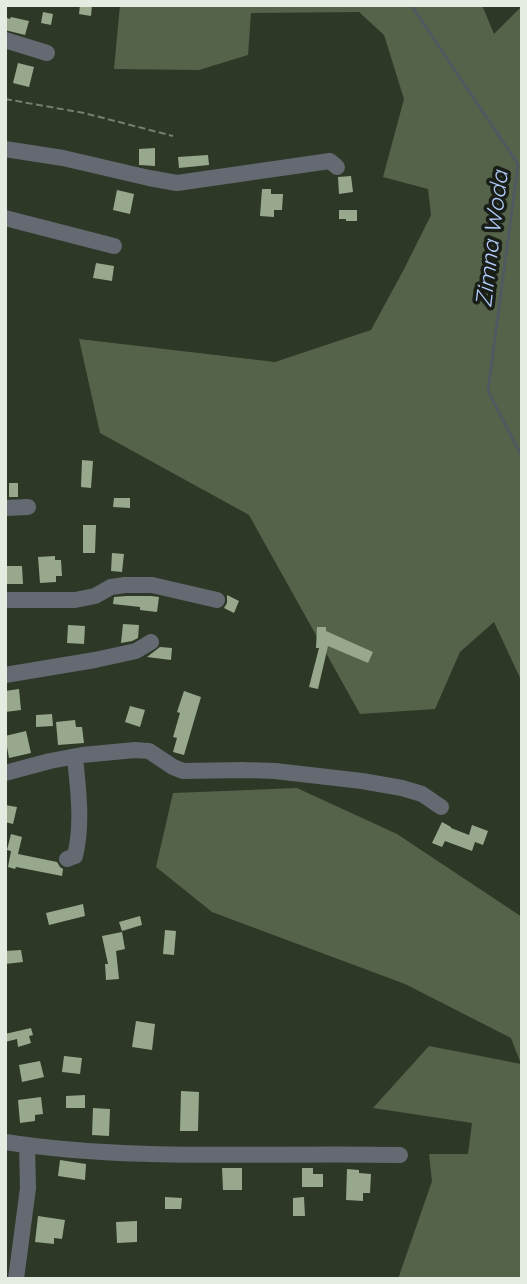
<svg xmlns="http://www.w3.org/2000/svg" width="527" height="1284" font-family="Quicksand,sans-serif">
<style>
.forest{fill:#546349}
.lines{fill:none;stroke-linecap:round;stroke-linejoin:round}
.stream{stroke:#4f5863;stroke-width:2.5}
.building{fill:#98a88c}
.path{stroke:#757e6f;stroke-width:2;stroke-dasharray:7 3.5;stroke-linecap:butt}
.minor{stroke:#656972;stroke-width:16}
.labels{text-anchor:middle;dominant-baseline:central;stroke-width:7;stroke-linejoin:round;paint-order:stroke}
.water-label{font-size:23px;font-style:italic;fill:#b1cafb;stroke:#191e16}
</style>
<rect width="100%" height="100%" fill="#2e3827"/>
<path class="forest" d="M120,5H482L494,34L522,6V682L494,622L460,652L435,709L360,714L249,515L100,433L79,339L275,362L371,330L403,271L431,215L428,189L383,177L404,99L384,35L359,12L251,13L248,55L199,70L114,69Z
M297,788L397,834L522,917V1279H398L432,1181L429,1154H468L472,1123L373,1108L429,1046L521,1064L511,1038L405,984L212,912L156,867L173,793Z"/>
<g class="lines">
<path class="stream" d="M411,5L518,164L488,391L522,457"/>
</g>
<path class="building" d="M80,5H92L91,16L79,14Z
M43,12L53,14L51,25L41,23Z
M5,17L10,19L11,17L29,21L25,35L5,30Z
M18,63L34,67L29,87L13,83Z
M155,148V166L139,165V149Z
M208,155L209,165L179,168L178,157Z
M351,176L353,192L339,194L338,177Z
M262,189H271V194H283L282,210H274V217L260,216Z
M117,190L134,194L130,214L113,210Z
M339,210H357V221H346V219H339Z
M96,263L114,266L112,281L93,278Z
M82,460L93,461L91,488L81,487Z
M9,483H18V497H9Z
M114,498H130V508L113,507Z
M83,525H96L95,553H83Z
M112,553L124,554L122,572L111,571Z
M55,556V560H61L62,576H56V582L40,583L38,557Z
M5,566H22L23,584H5Z
M227,595L239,601L234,613L224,608L227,603Z
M126,596H151L159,597L157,612L140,610V607L113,604L114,597Z
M123,624L139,625L138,638L132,641L121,643Z
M68,625L85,626L84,644L67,643Z
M317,627H326V631L373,652L368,663L328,646L318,689L309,687L319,648H316Z
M160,647L172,648L171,660L147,657Z
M19,689L21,710L5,712V691Z
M184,691L201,697L184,755L173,752L177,738L173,737L180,713L177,712Z
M130,706L145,710L140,727L125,722Z
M52,714L53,726L36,727V715Z
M75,720L76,727H82L84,743L58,745L56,722Z
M26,731L31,753L9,758L5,736Z
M5,805L17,807L13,824L5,822Z
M442,822L451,827V828L469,835L472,825L488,831L483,845L475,842L472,851L445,841L442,847L432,843Z
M11,834L22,837L18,854L57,862L60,867L63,869L62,876L16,867L15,869L8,867L11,851L7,850Z
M83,904L85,916L49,925L46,913Z
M140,916L142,925L122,931L119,922Z
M165,930L176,931L174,955L163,954Z
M122,932L125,949L116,951L119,979L106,980L105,964H108L102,936Z
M21,950L23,962L5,964V951Z
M136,1021L155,1024L152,1050L132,1047Z
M31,1028L33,1035L29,1036L31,1043L18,1047L17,1039L5,1042V1034Z
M64,1056L82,1058L80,1074L62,1072Z
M40,1061L44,1077L22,1082L19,1065Z
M181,1091L199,1092L198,1131H180Z
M85,1095V1108H66V1096Z
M41,1097L43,1114L35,1115V1121L20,1123L18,1100Z
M93,1108L110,1109L109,1136L92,1135Z
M60,1160L86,1164L85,1180L58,1176Z
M222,1168H242V1190H223Z
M302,1168H313V1174H323V1187H302Z
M347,1169L359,1170V1173L371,1174L370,1193H363V1201L346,1200Z
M165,1197L182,1198L181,1209H165Z
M304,1197L305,1216H293V1198Z
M38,1216L65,1220L62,1239L54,1238V1244L35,1242Z
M137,1221V1242L117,1243L116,1222Z"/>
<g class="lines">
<path class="path" d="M5,99L84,113L173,136"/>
<path class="minor" d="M5,40L47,53
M5,149L63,158L149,178L177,183L330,161L337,167
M5,218L114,246
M5,508L28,507
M5,600H75L95,596L111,587L125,585H152L217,600
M5,675L95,660L136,651L151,642
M5,773L50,761L82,755L135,750L149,751L173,767L183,771L242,770L275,771L362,781L402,788L422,794L441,807
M67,859L75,856C83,823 78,789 75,757
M5,1142C136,1162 269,1152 400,1155
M16,1279L28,1188L27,1145"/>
</g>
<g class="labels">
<g class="water-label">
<text transform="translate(491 239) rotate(-83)">Zimna Woda</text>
</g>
</g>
<rect width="527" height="1284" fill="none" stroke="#e4ebe0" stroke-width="14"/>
</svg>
